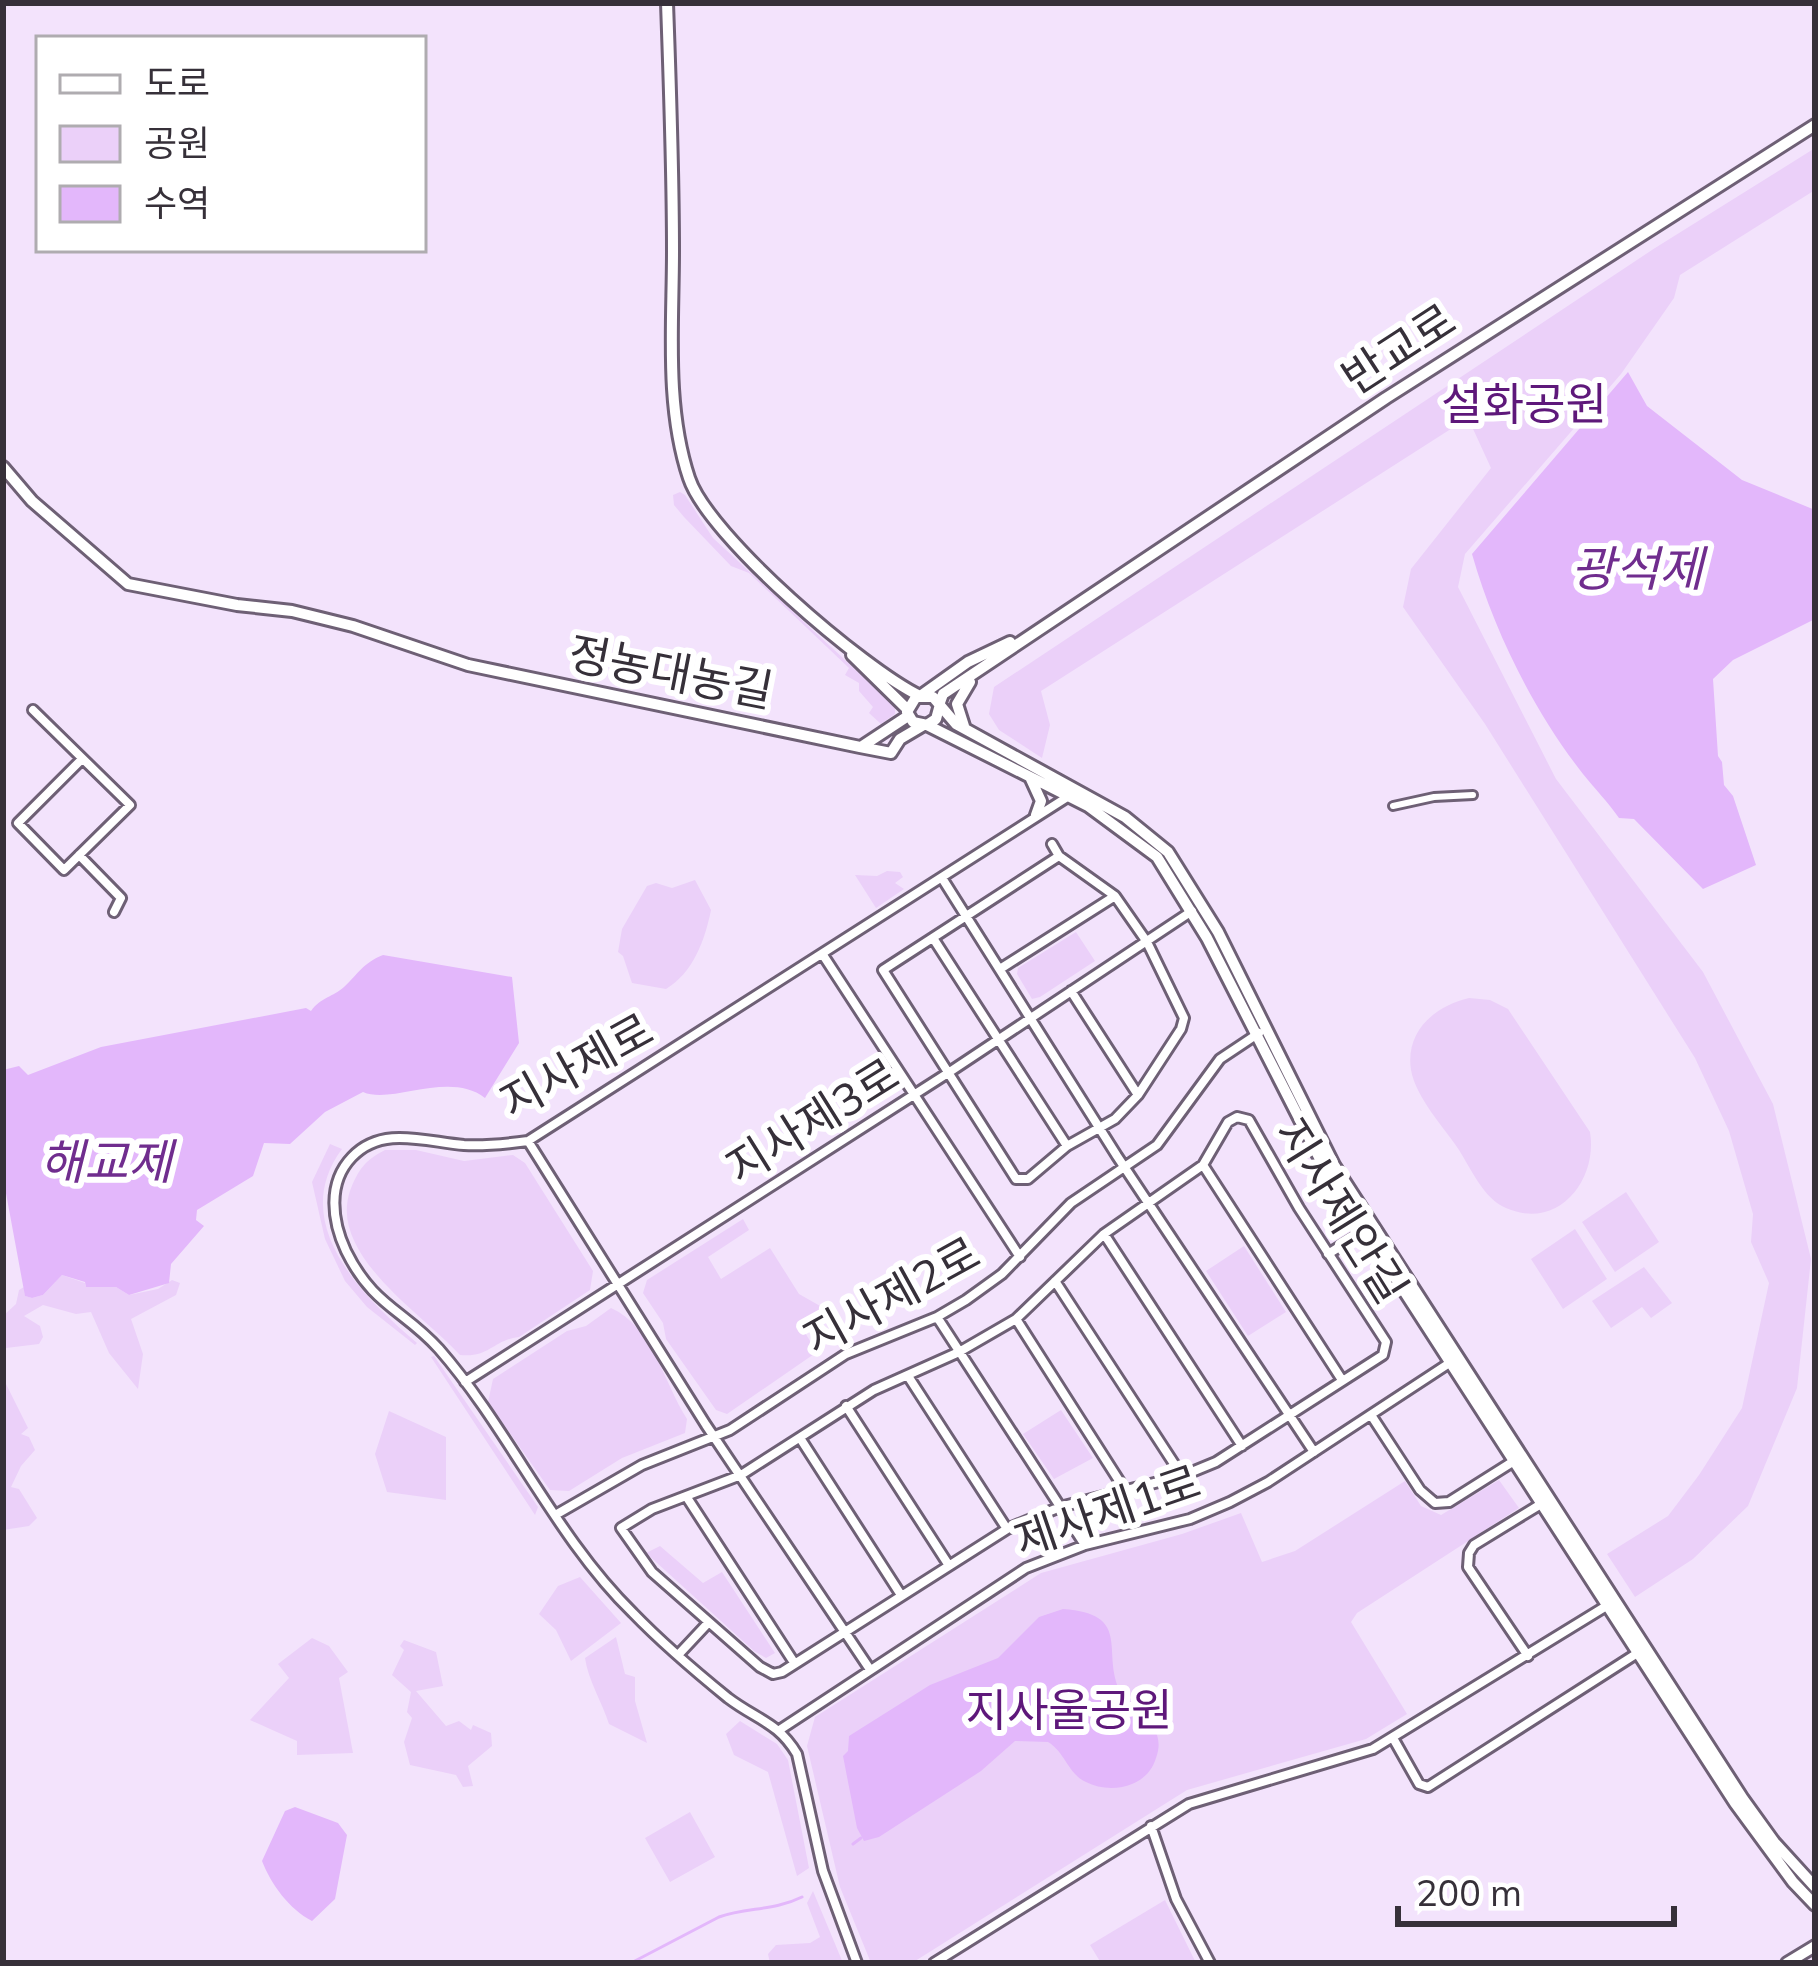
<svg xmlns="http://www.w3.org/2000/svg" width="1818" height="1966" font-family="Mulish,'Noto Sans KR',sans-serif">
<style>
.green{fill:#ebd0f9}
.water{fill:#e3b7fb}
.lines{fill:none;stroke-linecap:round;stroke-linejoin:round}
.stream{stroke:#e3b7fb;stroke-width:3}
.pedestrian-casing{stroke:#6e6075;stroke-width:12}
.minor-casing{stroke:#6e6075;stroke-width:14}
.tertiary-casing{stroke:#6e6075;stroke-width:16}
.pedestrian{stroke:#fff;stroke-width:6}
.minor{stroke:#fff;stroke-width:8}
.tertiary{stroke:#fff;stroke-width:10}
.labels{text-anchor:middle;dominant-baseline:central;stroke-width:12;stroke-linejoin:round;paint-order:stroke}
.street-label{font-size:45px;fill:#363039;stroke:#fff}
.park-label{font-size:45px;fill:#5e187a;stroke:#fff}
.water-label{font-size:48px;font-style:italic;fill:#702d8e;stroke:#fff}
</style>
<rect width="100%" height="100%" fill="#f3e3fc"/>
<path class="green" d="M1815,148V190L1680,275L1674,298L1621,374L1465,554L1458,587L1556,779L1703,972L1773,1104L1811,1259L1797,1388L1748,1506L1693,1559L1635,1597L1607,1554L1668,1516L1699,1475L1742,1408L1769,1283L1751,1242L1753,1214L1729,1131L1695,1058L1485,724L1403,607L1411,569L1491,468L1468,418L1041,691L1050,725L1042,758L999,730L989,714L994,687L1655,248Z
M680,492L685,495L713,538L895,706V714L881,724L869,713L873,707L859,691V683L845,675L849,668L749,573L731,566L684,517L674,505L673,495Z
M887,871L900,872L903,877L895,883L904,889L876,908L855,875L877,876Z
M695,880L711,910C705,940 693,973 666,989L632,983L623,956L618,952L622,929L647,886L656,883L672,888Z
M1076,932L1095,961L1040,997L1032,999L1017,974L1018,968Z
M1469,998L1490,1000L1508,1009L1590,1132C1598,1180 1558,1231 1506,1208C1484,1199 1471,1169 1459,1150C1444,1127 1416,1098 1411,1070C1405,1031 1435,1006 1469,998Z
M330,1144L342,1149C287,1223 363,1297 417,1343L415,1345L367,1307L345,1281L325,1239L312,1182Z
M385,1150H416L464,1161L513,1155L525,1163L593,1271L590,1290L519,1337C493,1340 490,1358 460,1355C424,1315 328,1255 350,1191C358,1170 365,1160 385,1150Z
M1626,1192L1659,1242L1615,1272L1582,1222Z
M743,1219L749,1230L708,1257L721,1279L770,1248L799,1294L829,1311L802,1328L817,1352L727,1414L716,1410L666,1339L663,1323L643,1293L647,1280Z
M1575,1229L1607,1279L1563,1309L1531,1259Z
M1244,1246L1286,1312L1248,1336L1206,1271Z
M1644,1267L1672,1303L1651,1318L1642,1307L1611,1328L1592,1301Z
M62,1275L85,1283L86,1287H116L129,1295L158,1289L172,1280L180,1283L176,1295L131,1319L143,1354L138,1389L109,1353L91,1312L76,1314L43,1305L24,1316L40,1326L43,1337L39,1344L6,1348L3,1316L16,1304L19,1290L24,1287L25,1296L32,1298L43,1295Z
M611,1308C652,1326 665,1385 687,1419L685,1433L622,1458L569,1491L550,1490L488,1402L493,1379L567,1331L586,1326Z
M434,1356L538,1507L535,1515L431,1357Z
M3,1378L28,1428L21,1434L29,1437L35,1450L21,1466L11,1487L19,1489L37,1518L29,1526L3,1530Z
M1061,1410L1093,1458L1054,1479L1023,1434Z
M389,1411L446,1437V1500L387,1492L375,1454Z
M1499,1480L1519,1508L1357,1613L1351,1622L1407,1714L1366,1739L1187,1790L912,1963H871L840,1887L807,1746L815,1717L1041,1573L1182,1534L1241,1513L1262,1562L1295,1551L1405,1481L1421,1506L1441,1515Z
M660,1546L703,1583L722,1572L775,1653L766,1658L754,1651L646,1553Z
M580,1577L621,1623L571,1661L556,1630L539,1614L558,1586Z
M616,1637L625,1674L635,1677V1701L647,1743L609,1724C602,1702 588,1680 585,1658Z
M312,1638L329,1646L348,1672L339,1678L353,1753L297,1755V1741L250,1720L289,1678L278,1664Z
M404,1640L436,1652L443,1686L416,1691L446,1726L459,1721L471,1730L473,1725L491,1733L492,1746L468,1766L473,1786L463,1787L456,1775L410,1765L404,1742L412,1718L407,1712L411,1692L392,1675L404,1650L400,1646Z
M740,1721L777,1744L788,1760L809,1868L797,1876L768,1772L734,1755L726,1734Z
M690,1812L715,1857L670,1882L645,1838Z
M813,1891L843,1963H770L768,1954L776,1945L810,1943L820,1937L807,1903Z
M1165,1900L1196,1963H1101L1090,1945Z"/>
<path class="water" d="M1628,372L1647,406L1742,480L1815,510V619L1733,660L1713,679L1718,756L1722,762L1724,785L1733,796L1756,865L1703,889L1634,819L1619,818C1608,802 1595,789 1583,774C1533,710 1494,631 1472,554Z
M383,955L512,977L519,1043L485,1098C449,1070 392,1105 363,1092L325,1112L290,1144L264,1143L253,1176L197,1210L196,1220L204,1226L171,1264L169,1283L129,1295L116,1287H86L85,1282L62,1275L43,1295L32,1298L25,1296L3,1177V1070L19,1066L28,1075L101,1047L306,1008L311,1011C321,997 333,997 344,987C359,973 363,963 383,955Z
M1063,1609C1132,1614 1102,1651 1119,1689C1130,1715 1169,1722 1156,1758C1152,1771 1144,1779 1132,1784C1118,1790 1099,1789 1086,1782C1068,1774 1065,1752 1048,1742L1015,1741L981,1771L879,1837L864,1841L857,1828L843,1756L848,1751L849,1736L930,1685L998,1658L1039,1617Z
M295,1807L338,1823L347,1835L335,1899L312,1921C289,1909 271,1884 262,1861L285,1811Z"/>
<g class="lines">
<path class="stream" d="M853,1844L861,1838
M631,1963L719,1917C746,1907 774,1911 802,1897"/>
<defs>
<path id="pedestrian" d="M1393,806L1434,797L1473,795"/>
<path id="minor" d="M33,710L130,805L64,870L18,823L82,759
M1052,844L1059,856L1115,896
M79,855L121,898L114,912
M942,878L1117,1156L1314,1452
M933,938L1067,1146
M823,955L1020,1257
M1000,969L1115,896L1147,942L1184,1018L1181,1029L1138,1095L1115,1119L1067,1146L1028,1179H1016L883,970L1059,856
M1071,991L1138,1095
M1237,1117L1249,1120L1299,1208L1386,1342L1383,1355L1216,1462L1182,1476L1060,1507L1007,1529L782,1672L773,1674L760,1667L652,1572L621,1528L652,1509L741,1475L874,1390L959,1352L1016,1319L1104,1234L1203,1165L1228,1122Z
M528,1141L706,1425L869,1668
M1203,1165L1342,1380
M1104,1234L1242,1446
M1328,1254L1365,1231
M1055,1281L1182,1476
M937,1317L1085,1545
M1016,1319L1125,1490
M908,1376L1007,1529
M465,1382L948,1073L1192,911
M846,1406L948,1564
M1371,1415L1420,1490L1435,1503L1449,1502L1514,1461
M800,1438L901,1595
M686,1496L795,1664
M557,1514L642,1465L730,1430L846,1354L937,1317L966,1300L1002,1274L1071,1203L1157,1145L1220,1059L1259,1033
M679,1654L708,1623
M1528,1656L1468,1567L1469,1553L1474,1545L1541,1504
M781,1729L1026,1568L1085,1545L1190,1519L1230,1502L1268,1482L1451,1362
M1393,1738L1419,1784L1428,1787L1636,1654
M1151,1826L1176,1899L1210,1963
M857,1963L823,1871L797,1754C778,1722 757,1720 728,1698C696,1672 662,1643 633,1613C556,1538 509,1429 439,1349C404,1310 373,1306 346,1251C332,1221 327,1183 352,1157C382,1125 426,1142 464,1145C486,1146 506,1144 528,1141L1069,796
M934,1963L1189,1804L1373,1749L1608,1605"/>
<path id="tertiary" d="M667,3C670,86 673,168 673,251C673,326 665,406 689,478C708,536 864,669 920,696
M3,467L32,501L128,584L237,605L292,611L353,626L468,665L860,747L891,753L900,739L922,726
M852,655L907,709
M923,694L968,662L1010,642
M939,705L943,694L1386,398L1815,125
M939,708L936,719L927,725L913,722L907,712L916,697H933L956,724L1125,817L1168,852L1218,932L1334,1165L1743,1799L1774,1842L1815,1887
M927,725L1088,806L1157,857L1207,938L1324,1167L1735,1803L1793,1882L1815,1905
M964,726L957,704L970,682
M861,747L908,716
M1030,777L1041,801L1036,815
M1787,1963L1815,1946"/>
</defs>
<use href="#pedestrian" class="pedestrian-casing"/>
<use href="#minor" class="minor-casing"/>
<use href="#tertiary" class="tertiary-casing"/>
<use href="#pedestrian" class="pedestrian"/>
<use href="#minor" class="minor"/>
<use href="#tertiary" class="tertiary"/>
</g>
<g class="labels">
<g class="street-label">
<text transform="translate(1398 348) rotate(-33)">반교로</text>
<text transform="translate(671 671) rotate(11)">정농대농길</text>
<text transform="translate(576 1065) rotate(-29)">지사제로</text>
<text transform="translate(812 1120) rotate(-32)">지사제3로</text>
<text transform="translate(1342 1210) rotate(58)">지사제안길</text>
<text transform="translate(891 1295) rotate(-29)">지사제2로</text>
<text transform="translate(1107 1510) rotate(-19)">제사제1로</text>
</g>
<g class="park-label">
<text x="1524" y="403">설화공원</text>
<text x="1069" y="1709">지사울공원</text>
</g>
<g class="water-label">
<text x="1637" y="568">광석제</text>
<text x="106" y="1161">해교제</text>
</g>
</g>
<rect width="1818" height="1966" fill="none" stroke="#363039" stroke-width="12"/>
<rect x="36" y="36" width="390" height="216" fill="#ffffff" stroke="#afacb0" stroke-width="3"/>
<rect x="60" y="75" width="60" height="18" fill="#ffffff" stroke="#afacb0" stroke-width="3"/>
<text x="144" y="96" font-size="36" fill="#363039">도로</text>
<rect x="60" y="126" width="60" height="36" fill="#ebd0f9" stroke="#afacb0" stroke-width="3"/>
<text x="144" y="156" font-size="36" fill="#363039">공원</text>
<rect x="60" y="186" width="60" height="36" fill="#e3b7fb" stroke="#afacb0" stroke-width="3"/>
<text x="144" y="216" font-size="36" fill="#363039">수역</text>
<path d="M1398 1906v18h276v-18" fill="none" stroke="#363039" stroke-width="6"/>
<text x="1416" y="1906" font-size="36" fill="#363039" stroke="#ffffff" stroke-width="9" paint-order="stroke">200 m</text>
</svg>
